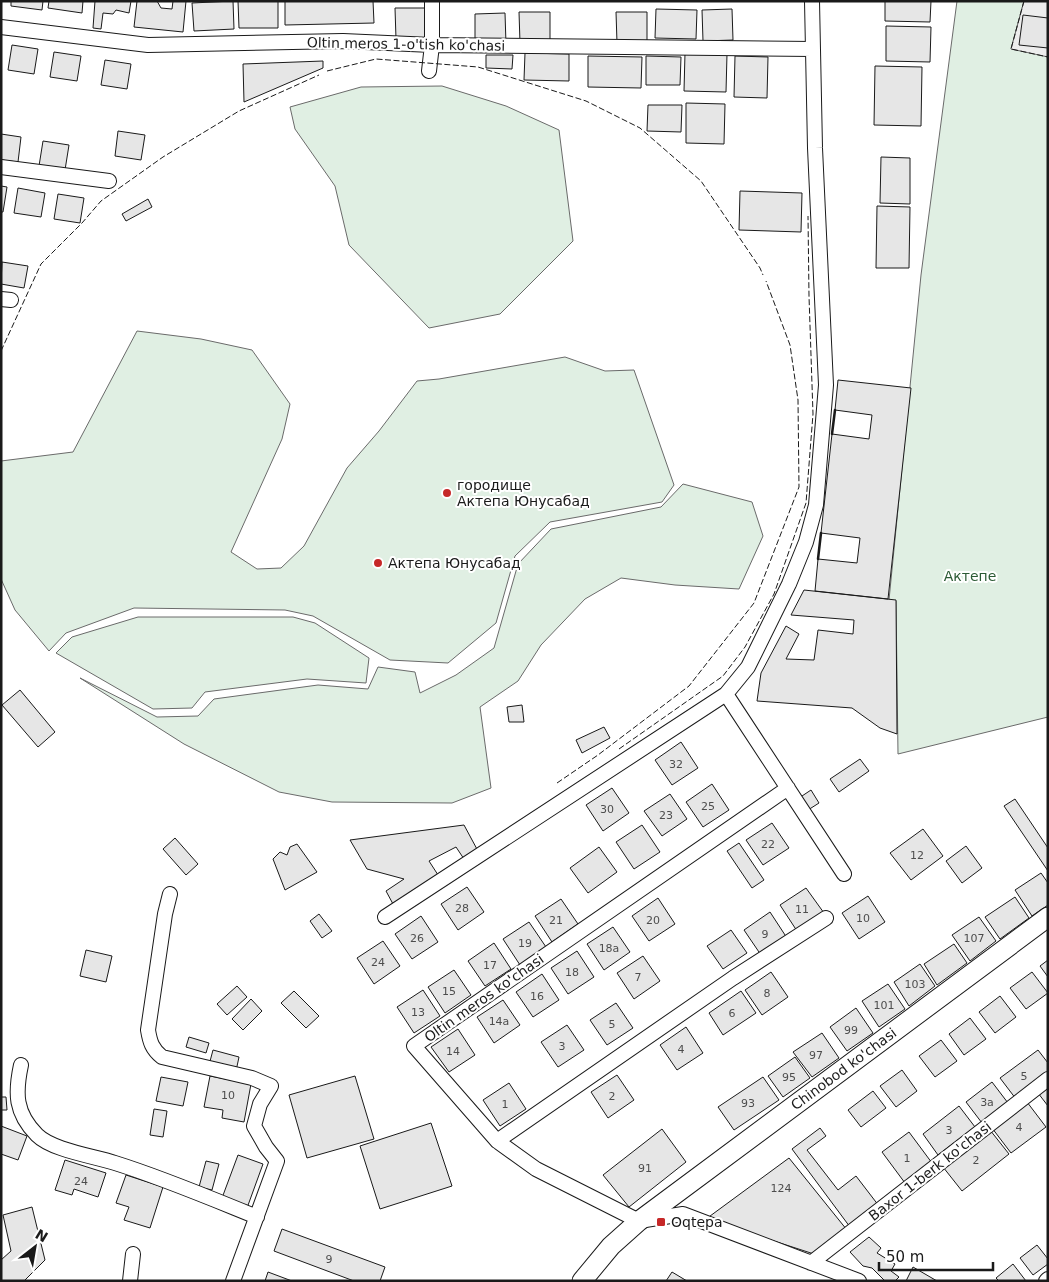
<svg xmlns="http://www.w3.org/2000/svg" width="1049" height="1282" font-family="'DejaVu Sans',sans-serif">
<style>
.green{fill:#e0efe3;stroke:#6a6a6a}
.parking{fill:#ededed;stroke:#6a6a6a}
.building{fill:#e6e6e6;stroke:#1a1a1a}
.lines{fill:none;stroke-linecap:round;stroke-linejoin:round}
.street-casing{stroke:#1a1a1a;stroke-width:16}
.secondary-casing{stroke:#1a1a1a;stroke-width:21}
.street{stroke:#fff;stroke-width:14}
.secondary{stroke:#fff;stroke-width:19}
.fence{stroke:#1a1a1a;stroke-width:1;stroke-dasharray:6 2.5;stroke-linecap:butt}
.wall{stroke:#1a1a1a;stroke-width:2.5}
.poi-dot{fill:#c62828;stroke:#fff;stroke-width:2}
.labels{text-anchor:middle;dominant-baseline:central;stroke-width:4;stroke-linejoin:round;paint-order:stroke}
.number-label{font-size:11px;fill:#4d4d4d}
.street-label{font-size:14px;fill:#1a1a1a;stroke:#fff}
.poi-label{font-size:14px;fill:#1a1a1a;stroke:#fff;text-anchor:start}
.park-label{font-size:14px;fill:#2b5a34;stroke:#fff}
</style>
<rect width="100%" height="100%" fill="#fff"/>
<path class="green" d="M957,1H1024L1011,49L1048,53V717L898,754L896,601L889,600L921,275Z
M442,86L506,106L559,130L573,241L500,314L429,328L349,245L335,186L295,129L290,107L361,87Z
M137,331L201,339L252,350L290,404L282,439L231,552L257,569L281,568L304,546L347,468L379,431L417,381L439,379L565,357L605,371L634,370L674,485L662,502L550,522L515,556L496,623L448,663L390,660L313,616L285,610L134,608L66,633L49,651L15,610L1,579V461L73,452Z
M683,484L752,502L763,536L739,589L675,585L621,578L585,599L541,645L518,681L480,707L491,788L452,803L332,802L279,792L184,744L80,678L157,717L198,716L214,699L318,685L368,689L378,667L415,672L420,693L456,675L494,648L518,564L551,529L661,507Z
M138,617H293L315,623L369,658L366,683L307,679L205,692L192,708L153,709L56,653L72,637Z"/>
<path class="parking" d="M1024,1H1048V57L1011,49Z"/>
<path class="building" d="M11,1H43L42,10L11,6Z
M49,1H83L82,13L48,8Z
M95,1H131L129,13L116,10L113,14L103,13L101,29L93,28Z
M137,1H157L161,8L172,9L173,1H186L183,32L134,27Z
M233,1L234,29L194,31L192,3Z
M238,1H278V28H239Z
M285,1H373L374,23L285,25Z
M885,1H931L930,22L885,21Z
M395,8H425L426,38L396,39Z
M656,9L697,10L696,39L655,38Z
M732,9L733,40L703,41L702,10Z
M519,12H550V43H520Z
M616,12H647V42L617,43Z
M505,13L506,44L475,45V14Z
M1023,15L1048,18V48L1019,45Z
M886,26L931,27L930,62L886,61Z
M12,45L38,49L34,74L8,70Z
M54,52L81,56L77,81L50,77Z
M525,53L569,54V81L524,80Z
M685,53L727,54L726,92L684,91Z
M486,55H513L512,69L486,68Z
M588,56L642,57L641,88L588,87Z
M646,56L681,57L680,85H646Z
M735,56L768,57L767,98L734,97Z
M105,60L131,64L127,89L101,85Z
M323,61V68L244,102L243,64Z
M875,66L922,67L921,126L874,125Z
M686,103L725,104L724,144L686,143Z
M648,105H682L681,132L647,131Z
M118,131L145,135L141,160L115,156Z
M1,134L21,137L18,162L1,160Z
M43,141L69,145L65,170L39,166Z
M881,157L910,158V204L880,203Z
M1,186L7,187L3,212H1Z
M18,188L45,193L41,217L14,213Z
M740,191L802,193L801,232L739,230Z
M58,194L84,198L80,223L54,219Z
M148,199L152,207L126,221L122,214Z
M877,206L910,207L909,268H876Z
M2,262L28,266L24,288L1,284Z
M838,380L911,388L888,599L815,591L818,559L857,563L860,538L821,533L832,434L869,439L872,415L835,410Z
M804,590L896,600L897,734L880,728L852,708L757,701L761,673L786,626L799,634L786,659L814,660L818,630L853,634L854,620L791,615Z
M20,690L55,732L38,747L2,705Z
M522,705L524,722H509L507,707Z
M604,727L610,738L582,753L576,740Z
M681,742L698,768L672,785L655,760Z
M860,759L869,771L839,792L830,779Z
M712,784L729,810L703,827L686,802Z
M612,788L629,813L603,831L586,805Z
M811,790L819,803L808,810L799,798Z
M670,794L687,819L662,836L644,811Z
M1015,799L1048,848V871L1004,806Z
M772,823L789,848L763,865L746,840Z
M464,825L478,851L464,859L456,847L429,861L440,878L393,904L386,891L404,879L367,869L350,840Z
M642,825L660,852L634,869L616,842Z
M923,829L943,856L911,880L890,853Z
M175,838L198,864L186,875L163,849Z
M739,843L764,880L752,888L727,851Z
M297,844L317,872L285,890L273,859L280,852L287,855L290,847Z
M966,846L982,868L962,883L946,861Z
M599,847L617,872L588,893L570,868Z
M1041,873L1048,883V905L1032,916L1015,890Z
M467,887L484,912L458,930L441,904Z
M806,888L824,913L797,931L780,905Z
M868,896L885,922L859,939L842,913Z
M1015,897L1029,918L1000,939L985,917Z
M658,898L675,924L649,941L632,916Z
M561,899L578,924L552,942L535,916Z
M770,912L787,938L761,955L744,930Z
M319,914L332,931L322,938L310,921Z
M421,916L438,942L412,959L395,934Z
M979,917L996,941L970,961L952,935Z
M529,922L546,947L520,965L503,939Z
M613,927L630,952L604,970L587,944Z
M731,930L747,953L723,969L707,946Z
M383,941L400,966L374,984L357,958Z
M494,943L511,969L485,986L468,961Z
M954,944L967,963L937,985L924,964Z
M86,950L112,956L106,982L80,976Z
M577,951L594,977L568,994L551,968Z
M643,956L660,981L634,999L617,973Z
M1048,960V977L1040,966Z
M920,964L935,986L909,1006L894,982Z
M454,970L471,995L445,1013L428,987Z
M771,972L788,997L762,1015L745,990Z
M1032,972L1048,993L1026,1009L1010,988Z
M542,974L559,1000L533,1017L516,992Z
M888,984L905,1009L879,1027L862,1001Z
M237,986L247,997L227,1015L217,1004Z
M423,990L440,1016L414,1033L397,1007Z
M294,991L319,1016L306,1028L281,1003Z
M741,991L756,1013L723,1035L709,1013Z
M1000,996L1016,1017L995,1033L979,1012Z
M251,999L262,1011L243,1030L232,1019Z
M503,1000L520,1025L494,1043L477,1017Z
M616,1003L633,1028L607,1045L590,1020Z
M856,1008L873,1033L847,1051L830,1027Z
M970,1018L986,1039L964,1055L949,1034Z
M567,1025L584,1050L558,1067L541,1042Z
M686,1027L703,1053L677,1070L660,1045Z
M458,1029L475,1055L449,1072L431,1047Z
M822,1033L839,1058L812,1077L793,1052Z
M189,1037L209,1043L206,1053L186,1047Z
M941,1040L957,1061L935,1077L919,1056Z
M213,1050L239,1057L236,1071L209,1065Z
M1038,1050L1048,1063V1074L1016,1099L1000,1078Z
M795,1057L810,1078L783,1097L768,1076Z
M902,1070L917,1091L896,1107L880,1086Z
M617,1075L634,1100L608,1118L591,1092Z
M210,1076L251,1084L244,1122L222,1118L223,1110L204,1107Z
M355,1076L374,1139L307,1158L289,1095Z
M161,1077L188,1082L183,1106L156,1101Z
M763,1077L779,1100L734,1130L718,1107Z
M992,1082L1008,1103L982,1123L966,1102Z
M509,1083L526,1109L500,1126L483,1100Z
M1048,1086V1106L1038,1093Z
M873,1091L886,1108L861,1127L848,1110Z
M1,1097H6L7,1110H1Z
M1027,1102L1046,1127L1011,1153L992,1128Z
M959,1106L975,1127L938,1155L923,1134Z
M154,1109L167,1111L163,1137L150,1135Z
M431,1123L452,1186L380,1209L360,1146Z
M1,1126L27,1136L18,1160L1,1154Z
M820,1128L826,1136L807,1150L838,1190L856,1176L879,1206L850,1227L792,1149Z
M662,1129L686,1162L629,1207L603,1175Z
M990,1130L1009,1154L962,1191L943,1167Z
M909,1132L932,1163L905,1183L882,1152Z
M238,1155L263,1164L247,1208L222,1198Z
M789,1158L847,1230L817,1255L706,1219Z
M65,1160L106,1173L98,1197L74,1189L72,1195L55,1190Z
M206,1161L219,1164L212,1190L199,1187Z
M126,1175L163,1187L150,1228L124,1220L129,1207L116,1203Z
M32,1207L45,1260L24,1281H3L1,1279V1260L11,1251L3,1215Z
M282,1229L385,1267L380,1281H354L274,1251Z
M869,1237L881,1248L877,1253L895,1264L891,1271L899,1277L895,1281H885L872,1268L863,1266L850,1252Z
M1037,1245L1048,1259V1264L1033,1275L1020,1258Z
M1013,1264L1026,1281H999L996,1278Z
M913,1267L937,1281H906Z
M268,1272L292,1281H265Z
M672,1272L687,1281H666Z"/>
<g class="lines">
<defs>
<path id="street" d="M1,27L148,45L343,41L432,45L813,49
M429,71L432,45V1
M1,167L109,181
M1,299L11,300
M726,694L844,874
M788,788L414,1046L497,1141L536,1169L639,1221L683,1214L859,1281
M170,894L165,914L148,1030C150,1042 152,1049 162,1057L252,1078L271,1086L260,1104L254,1126L266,1147L277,1161L233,1281
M385,917L726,694L748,667L789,584L806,542L816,505L826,385L815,148L812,1
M21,1065C15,1093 15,1113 37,1135C52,1150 93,1156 115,1163C163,1178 210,1198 257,1217
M497,1141L733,978L826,918
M811,1263L1048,1079
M130,1281L133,1254
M1046,1281L1048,1279"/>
<g id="secondary">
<path id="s1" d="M582,1281L611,1246L639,1221L1048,917"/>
</g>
</defs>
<use href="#street" class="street-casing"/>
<use href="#secondary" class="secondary-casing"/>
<use href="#street" class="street"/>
<use href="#secondary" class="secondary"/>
<path class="fence" d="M1024,1L1011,49L1048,57
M327,71L376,59L478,67L586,101L640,128L701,181L760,268L763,275
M1,351L41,264L82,223L101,201L163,157L239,111L319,75
M619,749L723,676L745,647L774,594L806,503L813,414L809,296L808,216
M557,783L598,755L689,686L754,603L799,487L798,400L790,345L766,281"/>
<path class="wall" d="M832,434L835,410
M818,559L821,533"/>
</g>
<g class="poi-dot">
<circle cx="447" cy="493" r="5"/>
<circle cx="378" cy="563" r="5"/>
<rect x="656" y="1217" width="10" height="10" rx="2.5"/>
</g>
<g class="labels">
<g class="number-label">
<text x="676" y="764">32</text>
<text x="708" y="806">25</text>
<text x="607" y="809">30</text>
<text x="666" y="815">23</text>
<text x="768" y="844">22</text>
<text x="917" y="855">12</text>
<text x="462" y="908">28</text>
<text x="802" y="909">11</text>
<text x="863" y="918">10</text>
<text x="556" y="920">21</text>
<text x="653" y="920">20</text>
<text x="765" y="934">9</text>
<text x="417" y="938">26</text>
<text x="974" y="938">107</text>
<text x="525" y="943">19</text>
<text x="609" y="948">18a</text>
<text x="378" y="962">24</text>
<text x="490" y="965">17</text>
<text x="572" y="972">18</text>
<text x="638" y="977">7</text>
<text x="915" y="984">103</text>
<text x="449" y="991">15</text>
<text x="767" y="993">8</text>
<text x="537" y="996">16</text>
<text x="884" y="1005">101</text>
<text x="418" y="1012">13</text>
<text x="732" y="1013">6</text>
<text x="499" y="1021">14a</text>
<text x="612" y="1024">5</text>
<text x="851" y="1030">99</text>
<text x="562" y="1046">3</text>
<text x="681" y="1049">4</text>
<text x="453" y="1051">14</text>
<text x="816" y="1055">97</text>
<text x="1024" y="1076">5</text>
<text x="789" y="1077">95</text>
<text x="228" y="1095">10</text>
<text x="612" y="1096">2</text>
<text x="987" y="1102">3a</text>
<text x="748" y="1103">93</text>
<text x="505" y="1104">1</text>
<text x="1019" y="1127">4</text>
<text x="949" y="1130">3</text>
<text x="907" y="1158">1</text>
<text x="976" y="1160">2</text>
<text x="645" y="1168">91</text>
<text x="81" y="1181">24</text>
<text x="781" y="1188">124</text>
<text x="329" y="1259">9</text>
</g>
<g class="street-label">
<text transform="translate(406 44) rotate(1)">Oltin meros 1-o'tish ko'chasi</text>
<text transform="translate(484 998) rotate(-35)">Oltin meros ko'chasi</text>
<text stroke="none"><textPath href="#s1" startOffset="338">Chinobod ko'chasi</textPath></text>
<text transform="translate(930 1171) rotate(-38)">Baxor 1-berk ko'chasi</text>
</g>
<g class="poi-label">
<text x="457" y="485">городище<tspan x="457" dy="16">Актепа Юнусабад</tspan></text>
<text x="388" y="563">Актепа Юнусабад</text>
<text x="671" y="1222">Oqtepa</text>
</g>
<g class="park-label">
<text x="970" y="576">Актепе</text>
</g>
</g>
<rect width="1049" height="1282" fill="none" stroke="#1a1a1a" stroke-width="5"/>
<g transform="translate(35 1247) rotate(31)" stroke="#ffffff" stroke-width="4" paint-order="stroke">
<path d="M0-4L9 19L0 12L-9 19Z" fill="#1a1a1a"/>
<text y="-8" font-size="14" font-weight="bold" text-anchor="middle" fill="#1a1a1a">N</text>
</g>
<path d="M879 1262v8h114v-8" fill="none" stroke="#1a1a1a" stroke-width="2.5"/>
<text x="886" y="1262" font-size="15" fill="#1a1a1a" stroke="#ffffff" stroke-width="4" paint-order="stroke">50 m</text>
</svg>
